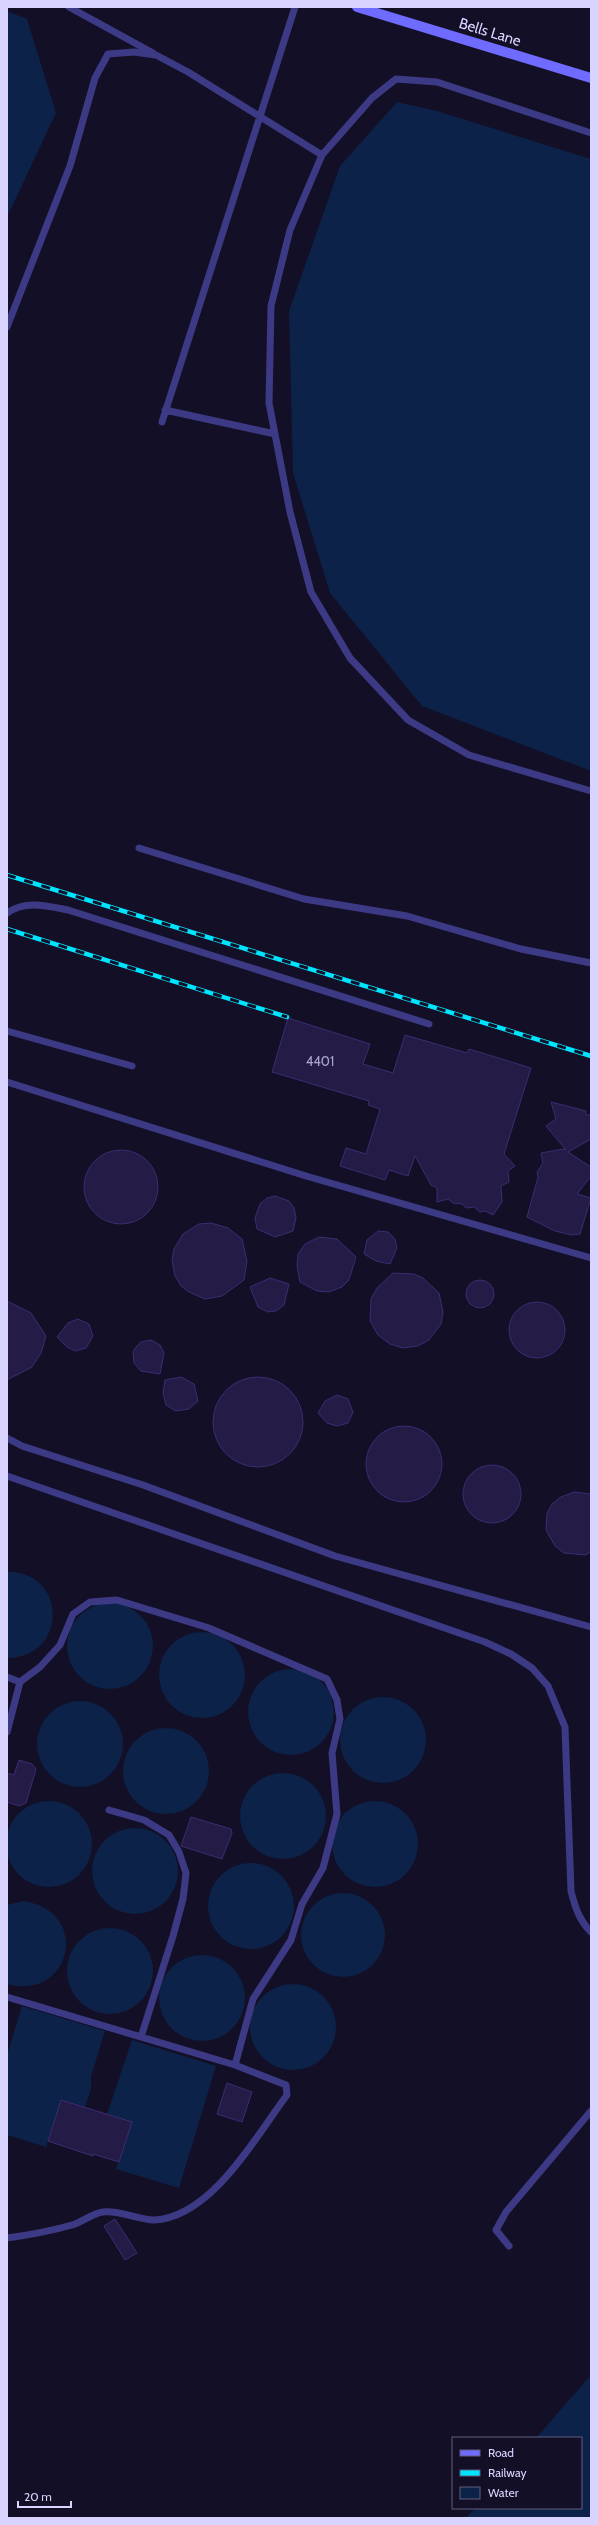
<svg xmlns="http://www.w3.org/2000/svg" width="598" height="2525" font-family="Cabin,sans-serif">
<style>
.water{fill:#0c2248}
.building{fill:#241b47;stroke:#3b2d73}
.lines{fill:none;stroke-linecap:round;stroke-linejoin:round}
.lane{stroke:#3d3a85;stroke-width:7}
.secondary{stroke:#6f6bff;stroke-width:10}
.rail-casing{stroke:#00e5ff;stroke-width:4.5}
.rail{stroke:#130f26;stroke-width:3;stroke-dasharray:9;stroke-linecap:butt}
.labels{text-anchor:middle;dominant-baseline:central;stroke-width:4;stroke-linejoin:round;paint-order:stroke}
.number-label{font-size:13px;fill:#aca6d1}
.street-label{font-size:15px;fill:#d9d4ff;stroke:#130f26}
</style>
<rect width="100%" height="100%" fill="#130f26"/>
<path class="water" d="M7,11L27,19L56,113L7,217Z
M397,102L437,111L591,159V771L422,706L330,593L293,473L289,311L340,166Z
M7,1572C67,1570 69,1658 7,1658Z
M67 1646a43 43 0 1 1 86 0a43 43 0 1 1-86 0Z
M159 1675a43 43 0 1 1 86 0a43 43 0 1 1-86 0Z
M248 1712a43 43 0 1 1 86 0a43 43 0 1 1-86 0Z
M340 1740a43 43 0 1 1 86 0a43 43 0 1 1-86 0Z
M37 1744a43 43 0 1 1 86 0a43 43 0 1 1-86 0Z
M123 1771a43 43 0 1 1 86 0a43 43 0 1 1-86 0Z
M240 1816a43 43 0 1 1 86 0a43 43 0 1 1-86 0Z
M6 1844a43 43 0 1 1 86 0a43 43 0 1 1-86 0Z
M332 1844a43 43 0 1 1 86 0a43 43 0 1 1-86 0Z
M92 1871a43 43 0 1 1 86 0a43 43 0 1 1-86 0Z
M208 1906a43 43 0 1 1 86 0a43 43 0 1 1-86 0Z
M301 1935a42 42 0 1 1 84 0a42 42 0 1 1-84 0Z
M24,1901C92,1912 71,2002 7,1984V1905Z
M67 1971a43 43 0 1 1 86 0a43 43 0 1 1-86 0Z
M159 1998a43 43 0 1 1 86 0a43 43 0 1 1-86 0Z
M250 2027a43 43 0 1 1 86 0a43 43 0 1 1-86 0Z
M22,2006L105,2031L91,2076V2089L85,2107L61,2100L46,2147L7,2135V2055Z
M132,2040L216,2066L179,2188L116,2169L131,2122L107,2114Z
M591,2375V2518H466L475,2508H581V2438H536Z"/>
<path class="building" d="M288,1018L370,1044L363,1064L393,1073L405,1035L467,1053L469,1049L531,1068L504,1154L515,1166L508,1171L509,1182L501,1186L502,1202L493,1215L485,1211L480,1212L474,1207L466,1208L462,1204L453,1203L448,1199L437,1202V1188L431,1185L415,1156L408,1176L389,1170L385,1180L340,1166L346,1148L366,1154L380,1109L368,1105L369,1101L272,1072Z
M551,1102L586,1111V1115H591V1139L568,1152L591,1167V1176L577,1194L591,1198L580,1234L572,1235L555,1231L527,1217L538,1177L537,1172L543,1163L541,1153L563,1149L566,1150L546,1126L556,1119Z
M84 1187a37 37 0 1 1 74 0a37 37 0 1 1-74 0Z
M275,1196L289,1201L294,1208L296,1218L293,1231L275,1237L257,1229L255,1218L260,1204L267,1198Z
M211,1223L228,1228L242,1239L247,1261L244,1280L222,1296L205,1299L189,1292L181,1286L175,1276L172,1260L174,1249L183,1234L199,1224Z
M378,1231L388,1232L395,1239L397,1248L390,1264L376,1261L364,1254L367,1240Z
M319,1237L337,1239L356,1257L349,1280L342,1287L329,1292L317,1291L300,1282L297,1266L298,1254L305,1244Z
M393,1273L414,1274L423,1278L439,1293L443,1312L441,1324L429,1340L418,1346L403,1348L390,1344L378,1335L370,1321L371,1299L377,1288Z
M270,1278L289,1284L284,1305L276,1311L268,1312L258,1307L250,1287Z
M466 1294a14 14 0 1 1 28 0a14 14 0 1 1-28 0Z
M7,1301L31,1313L46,1336L41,1353L32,1367L7,1380Z
M509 1330a28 28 0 1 1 56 0a28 28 0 1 1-56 0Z
M78,1319L89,1324L93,1336L86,1348L75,1351L67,1347L57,1337L68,1323Z
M151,1340L160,1345L164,1353L160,1374L141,1371L134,1363L133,1352L136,1347L141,1342Z
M213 1422a45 45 0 1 1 90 0a45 45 0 1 1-90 0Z
M181,1377L194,1384L198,1401L189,1409L176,1411L166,1405L163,1393L165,1380Z
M337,1395L348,1399L353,1412L348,1423L337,1426L327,1423L318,1413L325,1401Z
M366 1464a38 38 0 1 1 76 0a38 38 0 1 1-76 0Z
M463 1494a29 29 0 1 1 58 0a29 29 0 1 1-58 0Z
M574,1492L591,1494V1552L585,1555L564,1553L555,1546L546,1530L547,1513L552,1504L561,1497Z
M19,1760L32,1764L36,1769L26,1803L19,1806L7,1802V1773L14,1775Z
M191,1817L231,1829L232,1833L222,1859L181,1846Z
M227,2083L252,2092L242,2122L217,2114Z
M61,2100L132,2122L119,2162L93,2154V2156L48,2141Z
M115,2219L137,2253L125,2260L104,2226Z"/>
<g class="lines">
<path class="lane" d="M69,7L153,53
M591,133L437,82L396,79L372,98L322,155L290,230L271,306L269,403L290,512L311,592L350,658L408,720L469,755L591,791
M7,327L70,166L95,78L108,54L134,52L156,55L188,72L322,155
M165,410L275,434
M162,422L295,7
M139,848L304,899L407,916L521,949L591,963
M7,913C26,900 47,906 68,910L429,1024
M7,1031L132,1066
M7,1082L306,1176L591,1258
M7,1438L22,1446L143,1485L335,1556L591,1627
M7,1476L485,1642L511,1654L532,1668L548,1686L565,1727L571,1891C575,1907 579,1920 591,1932
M7,1677L20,1682
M7,1732L20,1682L40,1667L60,1645L73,1614L90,1602L117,1600L209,1628L327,1679L337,1700L340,1719L332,1753L337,1814L323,1868L302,1904L291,1940L253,1999L235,2065L286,2085L287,2095C256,2136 212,2217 154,2220C138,2220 120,2210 103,2212C93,2213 82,2222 72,2225C51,2231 29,2235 7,2238
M109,1810L144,1820L169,1835L179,1852L186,1873L183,1899L173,1936L141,2037
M7,1997L235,2065
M509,2246L496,2230L506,2212L591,2111"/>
<path class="secondary" d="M357,7L591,78"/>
<defs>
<path id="rail" d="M7,875L591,1056
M7,929L287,1017"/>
</defs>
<use href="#rail" class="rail-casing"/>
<use href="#rail" class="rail"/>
</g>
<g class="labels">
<g class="number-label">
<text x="320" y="1061">4401</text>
</g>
<g class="street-label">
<text transform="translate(490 32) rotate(17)">Bells Lane</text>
</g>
</g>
<rect width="598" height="2525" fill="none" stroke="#d9d4ff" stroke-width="16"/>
<rect x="452" y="2437" width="130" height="72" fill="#130f26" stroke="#625e7d"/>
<rect x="460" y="2450" width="20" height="6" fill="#6f6bff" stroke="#625e7d"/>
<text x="488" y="2457" font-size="12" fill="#d9d4ff">Road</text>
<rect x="460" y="2470" width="20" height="6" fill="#00e5ff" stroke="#625e7d"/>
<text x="488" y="2477" font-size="12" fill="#d9d4ff">Railway</text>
<rect x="460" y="2487" width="20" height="12" fill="#0c2248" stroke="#625e7d"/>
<text x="488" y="2497" font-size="12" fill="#d9d4ff">Water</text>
<path d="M18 2501v6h53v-6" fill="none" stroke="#d9d4ff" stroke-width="2"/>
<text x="24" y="2501" font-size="12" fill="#d9d4ff" stroke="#130f26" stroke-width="3" paint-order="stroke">20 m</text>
</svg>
